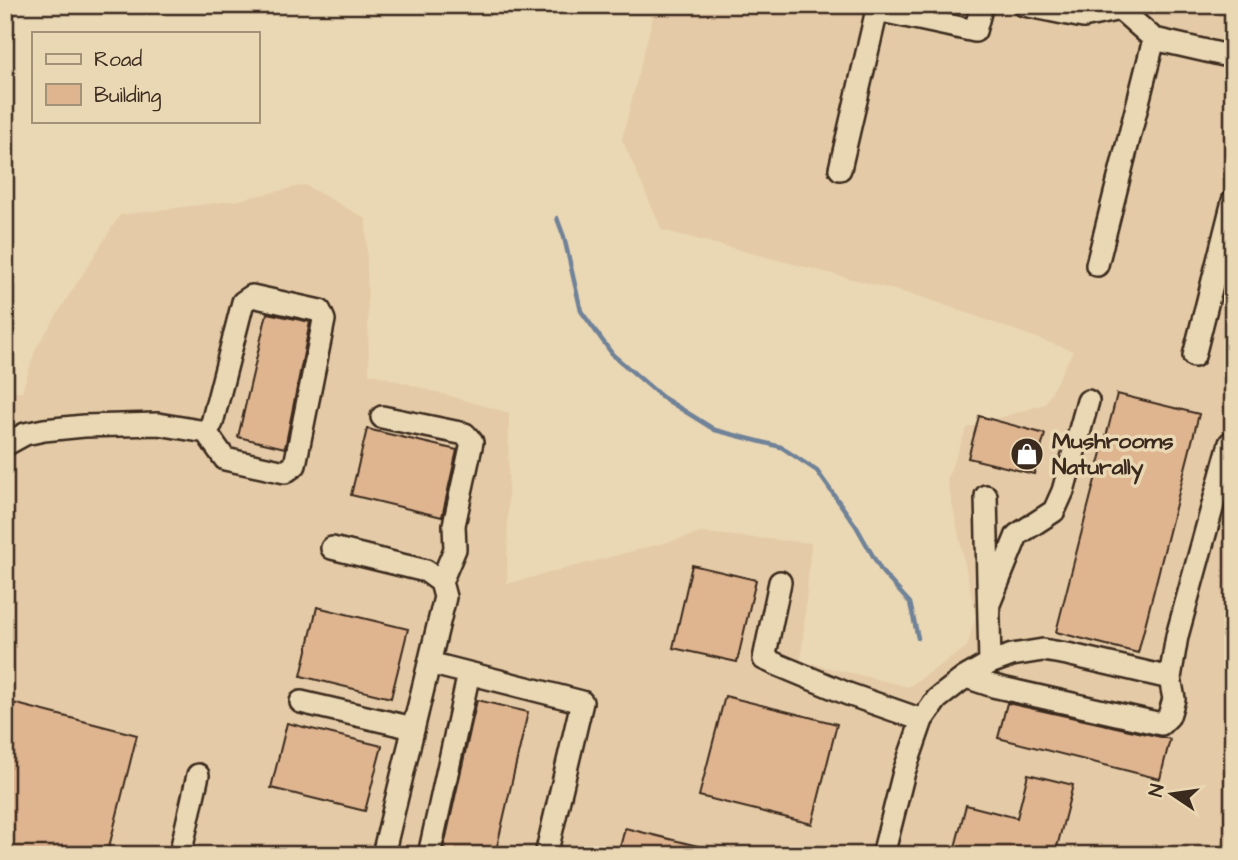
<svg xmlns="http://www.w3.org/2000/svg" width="1238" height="860" font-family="'Architects Daughter',sans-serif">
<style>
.built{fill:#e4caa6}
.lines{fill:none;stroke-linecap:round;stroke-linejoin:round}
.stream{stroke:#6f8298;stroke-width:4.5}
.building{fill:#dfb590;stroke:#3b2a1e;stroke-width:2}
.minor-casing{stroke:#3b2a1e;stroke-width:26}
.minor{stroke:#ead7b4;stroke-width:21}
.labels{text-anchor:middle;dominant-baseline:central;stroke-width:7;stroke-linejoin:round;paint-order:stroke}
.poi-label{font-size:23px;font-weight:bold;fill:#3b2a1e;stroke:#ead7b4;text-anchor:start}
</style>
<rect width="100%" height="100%" fill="#ead7b4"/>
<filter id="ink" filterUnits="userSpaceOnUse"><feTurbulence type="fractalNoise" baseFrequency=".0143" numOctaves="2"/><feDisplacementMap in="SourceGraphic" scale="14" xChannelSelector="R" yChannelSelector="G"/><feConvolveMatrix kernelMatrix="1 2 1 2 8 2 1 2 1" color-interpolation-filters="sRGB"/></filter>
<g filter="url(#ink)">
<path class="built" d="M656,5H1233V855H5V392H22L36,348L120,215L239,200L305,185L366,219L369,373L509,413L507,584L702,533L811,543L801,661L909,687L967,647L976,616L947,479L967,428L1045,404L1073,351L922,297L662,230L622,139Z"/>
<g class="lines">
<path class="stream" d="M557,218L564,237L581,311L613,355L662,397L715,430L781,447L817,471L856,526L882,572L910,603L918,638"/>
</g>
<path class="building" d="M267,313L310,322L285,448L238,437Z
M1117,394L1199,414L1138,653L1056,632Z
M979,416L1045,434L1034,474L968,458Z
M367,429L457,450L442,517L351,495Z
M692,565L756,580L737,662L673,648Z
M317,607L408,629L391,698L301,676Z
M725,696L837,724L812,824L699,796Z
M477,700L528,712L495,855H442Z
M5,701L137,735L107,855H5Z
M1007,703L1170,739L1160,779L998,738Z
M287,723L382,746L365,811L271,788Z
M1028,774L1073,785L1055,855H953L966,805L1017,818Z
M625,828L714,850L713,855H618Z"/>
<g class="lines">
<defs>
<path id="minor" d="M878,5L877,10L975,31L982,5
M1024,5L1083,17L1120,9
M1120,9L1154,39L1233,57
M840,169L877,10
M1097,265L1154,39
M1194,356L1233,201
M382,417L465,434L472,442L454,525L455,549L441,582
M5,445L25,434L44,430L84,426L158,424L206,432L225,459L285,472L295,465L324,320L320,311L252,296L243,302L212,423L206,432
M986,496L990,663
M332,548L426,571L441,582
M780,582L764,659L848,694L922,720
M989,604L1017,535L1054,511L1063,491L1088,401
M429,663L582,702L546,855
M966,677L993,686L1161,724L1169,716L1174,699L1170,678L1177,636L1230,443
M301,702L413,728
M180,855L198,775
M383,855L445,597L441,582
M429,855L469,673
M883,855L904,772L922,720L937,699L964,678L990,663L1012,655L1043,650L1067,654L1170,678"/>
</defs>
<use href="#minor" class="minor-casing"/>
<use href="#minor" class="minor"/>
</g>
</g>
<defs>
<symbol id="shop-disc" viewBox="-11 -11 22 22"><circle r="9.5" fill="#3b2a1e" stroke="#ead7b4"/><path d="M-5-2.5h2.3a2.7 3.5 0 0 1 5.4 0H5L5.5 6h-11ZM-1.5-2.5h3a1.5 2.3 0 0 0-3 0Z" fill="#fff"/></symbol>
</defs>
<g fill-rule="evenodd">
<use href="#shop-disc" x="1008" y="435" width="38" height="38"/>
</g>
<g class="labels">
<g class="poi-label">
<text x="1052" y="441">Mushrooms<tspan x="1052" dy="26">Naturally</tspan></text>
</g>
</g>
<rect width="1238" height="860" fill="none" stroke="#ead7b4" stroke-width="28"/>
<rect x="14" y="14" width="1210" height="832" fill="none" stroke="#3b2a1e" stroke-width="2.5" filter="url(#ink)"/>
<rect x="32" y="32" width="228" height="91" fill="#ead7b4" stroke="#a49278" stroke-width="2"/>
<rect x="46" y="54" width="35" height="10" fill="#ead7b4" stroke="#a49278" stroke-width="2"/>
<text x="94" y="66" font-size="21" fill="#3b2a1e">Road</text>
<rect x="46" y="84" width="35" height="21" fill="#dfb590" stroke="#a49278" stroke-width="2"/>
<text x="94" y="102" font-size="21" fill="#3b2a1e">Building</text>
<g transform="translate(1172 794) rotate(283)" stroke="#ead7b4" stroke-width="5" paint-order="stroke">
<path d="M0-5L12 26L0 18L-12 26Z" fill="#3b2a1e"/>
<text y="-10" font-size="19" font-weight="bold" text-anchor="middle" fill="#3b2a1e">N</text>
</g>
</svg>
